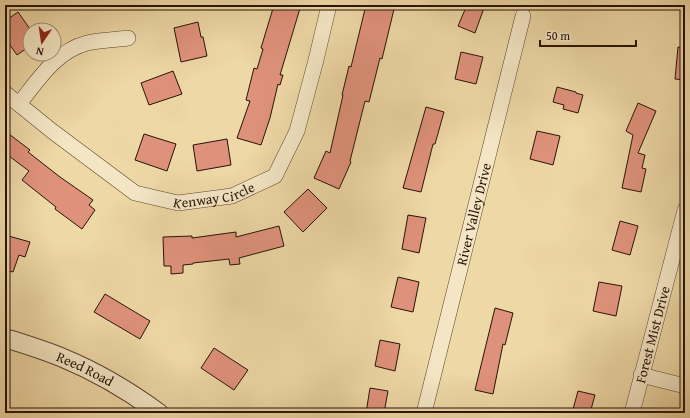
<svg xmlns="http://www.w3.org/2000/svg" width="690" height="418" font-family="'Gentium Book Plus',serif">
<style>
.building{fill:#df927b;stroke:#271307}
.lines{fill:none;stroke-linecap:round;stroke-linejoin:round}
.minor-casing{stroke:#59442f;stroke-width:16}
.tertiary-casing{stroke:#59442f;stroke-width:20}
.minor{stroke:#f4e6c5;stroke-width:15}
.tertiary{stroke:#f4e6c5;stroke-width:18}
.labels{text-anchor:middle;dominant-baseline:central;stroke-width:4;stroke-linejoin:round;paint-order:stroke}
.street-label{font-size:14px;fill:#271307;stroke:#f4e6c5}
</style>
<rect width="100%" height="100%" fill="#eed8a6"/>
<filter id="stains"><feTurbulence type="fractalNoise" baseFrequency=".005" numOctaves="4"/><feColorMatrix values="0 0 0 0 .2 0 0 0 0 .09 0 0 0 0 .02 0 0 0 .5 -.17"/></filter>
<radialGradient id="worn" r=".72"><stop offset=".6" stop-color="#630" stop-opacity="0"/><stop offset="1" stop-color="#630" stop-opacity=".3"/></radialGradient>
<path class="building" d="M274,5H301L280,75H283L280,85L278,84L270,118L261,145L237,138L250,101L246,100L254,68L257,69L263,49L261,48Z
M366,5H395L382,59L380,58L369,102L365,101L350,161L351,162L339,189L314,178L326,151L330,153L343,95H342L349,66L351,67Z
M467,5H485L475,33L458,26Z
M18,12L30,29V46L17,55L5,38V21Z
M198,22L201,37H203L207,56L181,62L174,28Z
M678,47L685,48V80L675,79Z
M461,52L483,57L476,84L455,79Z
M173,71L182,94L149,105L141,83Z
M557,87L576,92V93L583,95L578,113L563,109L564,105L553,102Z
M638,103L656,111L638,153L645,155L642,168L646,169L641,192L622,188L633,135L626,131Z
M426,107L444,112L435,144H433L421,192L403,188Z
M5,131L30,150L28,152L60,177L93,200L89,205L95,210L82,229L55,209L56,207L22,180L29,171L5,153Z
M537,131L560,136L553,165L530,159Z
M144,134L176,144L167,171L135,160Z
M227,139L231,165L197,171L193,145Z
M308,189L327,208L303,232L284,212Z
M408,215L426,218L419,253L402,249Z
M620,221L638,226L630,255L612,250Z
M279,226L284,246L239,258L240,264L230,265L229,259L193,263V264L183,265V273L171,274V266H164L163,237L192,236V238L236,232V237Z
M5,235L30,242L25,257L19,255L13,272L5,270Z
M398,277L419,282L413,312L391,307Z
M599,282L622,286L616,316L593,311Z
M105,294L150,321L140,339L94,312Z
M495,308L513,313L505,345L503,344L493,394L475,390Z
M380,340L400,344L395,371L375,366Z
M214,348L248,370L234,390L201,368Z
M370,388L388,391L384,413H366Z
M578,391L595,395L590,413H572Z"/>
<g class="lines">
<defs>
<g id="minor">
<path id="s1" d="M5,93L52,131L135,193L178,203L232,196L275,176L297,131L316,60L329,5"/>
<path d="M19,104C38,80 56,51 87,43C100,40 114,40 128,38"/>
<path d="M641,375L685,386"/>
<path id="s2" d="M424,413L523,16"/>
<path id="s3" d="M632,413L685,210"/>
</g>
<g id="tertiary">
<path id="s4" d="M5,338C24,344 44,350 63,358C97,372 129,391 159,413"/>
</g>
</defs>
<use href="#minor" class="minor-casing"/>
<use href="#tertiary" class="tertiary-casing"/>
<use href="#minor" class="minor"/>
<use href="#tertiary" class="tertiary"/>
</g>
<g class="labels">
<g class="street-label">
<text stroke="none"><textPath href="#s1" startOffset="245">Kenway Circle</textPath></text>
<text stroke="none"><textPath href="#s2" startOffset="205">River Valley Drive</textPath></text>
<text stroke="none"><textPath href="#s3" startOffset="81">Forest Mist Drive</textPath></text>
<text stroke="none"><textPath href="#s4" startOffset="86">Reed Road</textPath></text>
</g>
</g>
<rect width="690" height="418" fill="none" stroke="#eed8a6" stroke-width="20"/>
<rect x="6" y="6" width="678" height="406" fill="none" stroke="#271307" stroke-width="2"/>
<rect x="10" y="10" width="670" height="398" fill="none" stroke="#271307"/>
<g transform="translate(42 42) rotate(193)"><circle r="19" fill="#f4e6c5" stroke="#a29279"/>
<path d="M0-3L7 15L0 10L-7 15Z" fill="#8f2418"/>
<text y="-6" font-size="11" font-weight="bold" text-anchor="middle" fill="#271307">N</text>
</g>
<path d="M540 40v6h96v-6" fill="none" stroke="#271307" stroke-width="2"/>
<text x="546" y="40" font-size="12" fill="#271307" stroke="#f4e6c5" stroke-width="3" paint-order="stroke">50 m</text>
<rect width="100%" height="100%" filter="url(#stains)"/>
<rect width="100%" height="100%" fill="url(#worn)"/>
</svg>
